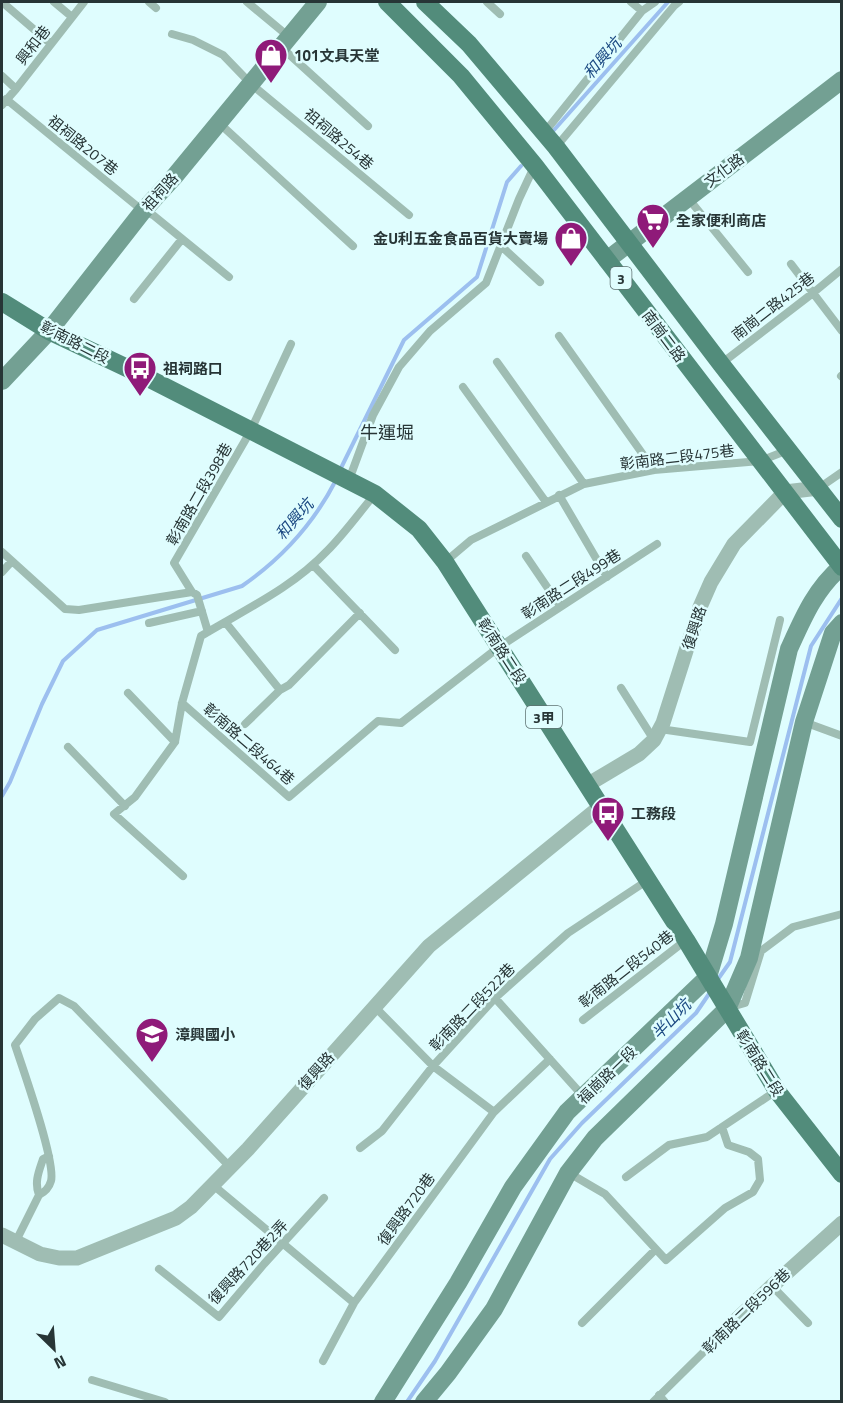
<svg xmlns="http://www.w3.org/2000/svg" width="843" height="1403" font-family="'Titillium Web','Noto Sans TC',sans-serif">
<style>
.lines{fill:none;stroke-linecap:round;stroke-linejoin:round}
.stream{stroke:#9cbfef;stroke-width:4}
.lane{stroke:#9fbdb3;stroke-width:8}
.street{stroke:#9fbdb3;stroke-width:15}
.secondary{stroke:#73a093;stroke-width:18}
.primary{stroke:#528c7b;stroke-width:18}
.labels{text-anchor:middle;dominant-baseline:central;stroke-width:5;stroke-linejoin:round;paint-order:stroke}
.shield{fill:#dffdfe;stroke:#5e7172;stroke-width:1.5}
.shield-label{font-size:14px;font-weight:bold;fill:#273536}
.street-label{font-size:15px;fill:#273536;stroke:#dffdfe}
.poi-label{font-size:15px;font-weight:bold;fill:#273536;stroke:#dffdfe;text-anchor:start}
.water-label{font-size:16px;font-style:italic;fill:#1b4982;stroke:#dffdfe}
.quarter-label{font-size:18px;fill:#273536;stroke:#dffdfe}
</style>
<rect width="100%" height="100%" fill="#dffdfe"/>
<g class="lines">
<path class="stream" d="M554,130L668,2
M340,470L404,340L477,277L507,182L521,166
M2,796L10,782L42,704L63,661L97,630L242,586C281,559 314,523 336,480
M716,982L730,962L811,646L842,598
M407,1402L435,1361L550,1159L582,1123L696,1013L711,991"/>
<path class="lane" d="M2,2L51,44
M54,2L72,17
M149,2L156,8
M247,2L288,36
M487,2L500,14
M631,2L642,11
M172,34L193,40L223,55L251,84L409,215
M281,47L368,126
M2,76L16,89
M6,99L143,211L153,215L229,277
M2,105L16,89L84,2
M219,123L353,246
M544,133L642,11L655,2
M556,147L674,6L679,2
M688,198L748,272
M500,245L540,282
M791,264L842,331
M134,299L182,239
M559,336L654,470
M497,362L584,484
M722,363L813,293L842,269
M841,376L842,377
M463,387L546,502
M349,480L373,415L399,367L430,331L486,283L519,199L534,167
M819,488L842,472
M559,495L607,577
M2,552L65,609L79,610L192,592
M526,556L560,606
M445,562L471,540L584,484L654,470L760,461L788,450
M313,565L395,650
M2,572L12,561
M149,623L202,611
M226,623L280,690L289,685L360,613
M208,632L197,595L192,592L174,563L250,432L291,344
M621,688L654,740
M128,693L175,742
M182,703L289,797L378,721L401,723L499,647L657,544
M804,722L842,736
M245,724L280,690
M660,729L750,742L780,620
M68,747L125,806
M183,876L114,814L135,797L175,742L182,703L201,636C244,610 292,588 327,551C344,534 359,513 375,494
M495,998L582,1095
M731,1007L745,1003L761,951L793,927L842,914
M583,1020L686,940
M494,1112L550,1059
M360,1148L382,1131L433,1066L495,998L568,933L648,880
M569,1173L605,1194L666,1260L725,1208L753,1192L760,1180L758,1159L749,1152L728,1145L722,1127
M626,1177L669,1145L707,1137L776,1091
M213,1185L354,1303
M39,1195C34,1182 39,1171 43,1159L49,1156
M15,1243L39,1195C45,1192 49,1188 51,1181C56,1162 23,1069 15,1045L35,1019L59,998L74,1006L230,1167
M159,1269L219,1317L264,1264L324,1198
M772,1286L808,1323
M582,1323L655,1250
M323,1361L354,1303L494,1112L433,1066L374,1006
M92,1380L165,1402
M659,1395L665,1402
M653,1402L729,1327"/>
<path class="street" d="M587,785L639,754L654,740L663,723L700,607L711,582L734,544L785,492L819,488
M2,1235L40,1254L59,1258H77L176,1218L191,1207L248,1149L429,946L601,806
M729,1327L772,1286L842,1223"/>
<path class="secondary" d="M607,260L842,80
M2,381L49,331L143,211L174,177L318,2
M383,1402L458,1283L513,1187L567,1112L708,977L724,924L789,649C803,618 815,589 842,566
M424,1402L448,1373L494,1309L568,1173L595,1138L727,1009L749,958L804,722L833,633L842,623"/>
<path class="primary" d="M387,2L461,76L535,166L842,567
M425,2L469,44L556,147L721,364L842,519
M2,302L49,331L144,376L375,494L419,529L445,562L686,940L777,1091L842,1174"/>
</g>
<defs>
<symbol id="shop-pin" viewBox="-11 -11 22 30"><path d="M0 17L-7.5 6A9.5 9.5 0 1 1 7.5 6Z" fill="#8f1a79" stroke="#dffdfe"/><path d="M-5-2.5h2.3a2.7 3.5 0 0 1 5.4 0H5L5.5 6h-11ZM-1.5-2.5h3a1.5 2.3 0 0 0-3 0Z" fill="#fff"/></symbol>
<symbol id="supermarket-pin" viewBox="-11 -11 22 30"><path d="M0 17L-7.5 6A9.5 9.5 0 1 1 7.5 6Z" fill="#8f1a79" stroke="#dffdfe"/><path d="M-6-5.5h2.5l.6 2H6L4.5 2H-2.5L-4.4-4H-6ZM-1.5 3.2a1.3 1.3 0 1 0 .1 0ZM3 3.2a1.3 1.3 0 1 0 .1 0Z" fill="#fff"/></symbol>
<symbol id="bus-pin" viewBox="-11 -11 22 30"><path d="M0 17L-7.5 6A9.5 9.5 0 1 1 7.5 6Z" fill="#8f1a79" stroke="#dffdfe"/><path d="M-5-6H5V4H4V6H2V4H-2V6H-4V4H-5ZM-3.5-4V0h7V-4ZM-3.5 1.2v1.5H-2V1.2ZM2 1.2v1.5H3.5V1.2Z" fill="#fff"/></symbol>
<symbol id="school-pin" viewBox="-11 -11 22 30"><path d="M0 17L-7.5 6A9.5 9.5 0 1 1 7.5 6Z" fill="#8f1a79" stroke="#dffdfe"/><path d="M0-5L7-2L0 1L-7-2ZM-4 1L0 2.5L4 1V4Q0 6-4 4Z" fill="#fff"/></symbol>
</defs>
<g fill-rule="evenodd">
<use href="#shop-pin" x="252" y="36" width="38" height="52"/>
<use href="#supermarket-pin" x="634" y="201" width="38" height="52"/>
<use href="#shop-pin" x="552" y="219" width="38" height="52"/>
<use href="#bus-pin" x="121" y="349" width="38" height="52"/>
<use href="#bus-pin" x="589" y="794" width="38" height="52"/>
<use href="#school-pin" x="133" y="1015" width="38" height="52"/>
</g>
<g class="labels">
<g class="shield">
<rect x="610.5" y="267" width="21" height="22" rx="4.5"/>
<rect x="526" y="706" width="36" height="22" rx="4.5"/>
</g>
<g class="shield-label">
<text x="621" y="278">3</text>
<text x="544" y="717">3甲</text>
</g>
<g class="street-label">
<text transform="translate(33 45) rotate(-52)">興和巷</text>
<text transform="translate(339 139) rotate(40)">祖祠路254巷</text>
<text transform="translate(83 145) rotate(39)">祖祠路207巷</text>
<text transform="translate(724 170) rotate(-37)">文化路</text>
<text transform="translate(160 192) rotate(-48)">祖祠路</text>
<text transform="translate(773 306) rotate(-38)">南崗二路425巷</text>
<text transform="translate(664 336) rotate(53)">南崗二路</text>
<text transform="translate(75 342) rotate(27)">彰南路二段</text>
<text transform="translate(677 457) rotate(-7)">彰南路二段475巷</text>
<text transform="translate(199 494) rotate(-60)">彰南路二段398巷</text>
<text transform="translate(571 584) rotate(-33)">彰南路二段499巷</text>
<text transform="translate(694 628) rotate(-72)">復興路</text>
<text transform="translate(502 651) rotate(57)">彰南路二段</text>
<text transform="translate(249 744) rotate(41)">彰南路二段464巷</text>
<text transform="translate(626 969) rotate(-38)">彰南路二段540巷</text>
<text transform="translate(472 1007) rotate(-46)">彰南路二段522巷</text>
<text transform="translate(760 1063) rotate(58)">彰南路二段</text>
<text transform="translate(316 1071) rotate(-48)">復興路</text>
<text transform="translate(607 1075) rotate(-44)">福崗路一段</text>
<text transform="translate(406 1209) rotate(-54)">復興路720巷</text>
<text transform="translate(248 1262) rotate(-47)">復興路720巷2弄</text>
<text transform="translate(746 1311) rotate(-44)">彰南路二段596巷</text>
</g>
<g class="poi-label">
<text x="294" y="55">101文具天堂</text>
<text x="676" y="220">全家便利商店</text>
<text x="548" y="238" text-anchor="end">金U利五金食品百貨大賣場</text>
<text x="163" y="368">祖祠路口</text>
<text x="631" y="813">工務段</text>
<text x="175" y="1034">漳興國小</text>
</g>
<g class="water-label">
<text transform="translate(602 58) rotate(-49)">和興坑</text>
<text transform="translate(294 519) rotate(-49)">和興坑</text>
<text transform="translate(671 1019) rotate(-46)">半山坑</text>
</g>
<g class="quarter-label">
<text x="387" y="432">牛運堀</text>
</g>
</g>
<rect width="843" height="1403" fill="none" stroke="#273536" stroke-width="6"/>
<g transform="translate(54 1349) rotate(155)" stroke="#dffdfe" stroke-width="4.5" paint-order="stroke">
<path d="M0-4.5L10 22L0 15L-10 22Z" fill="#273536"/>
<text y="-9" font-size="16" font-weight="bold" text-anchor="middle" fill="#273536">N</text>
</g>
</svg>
